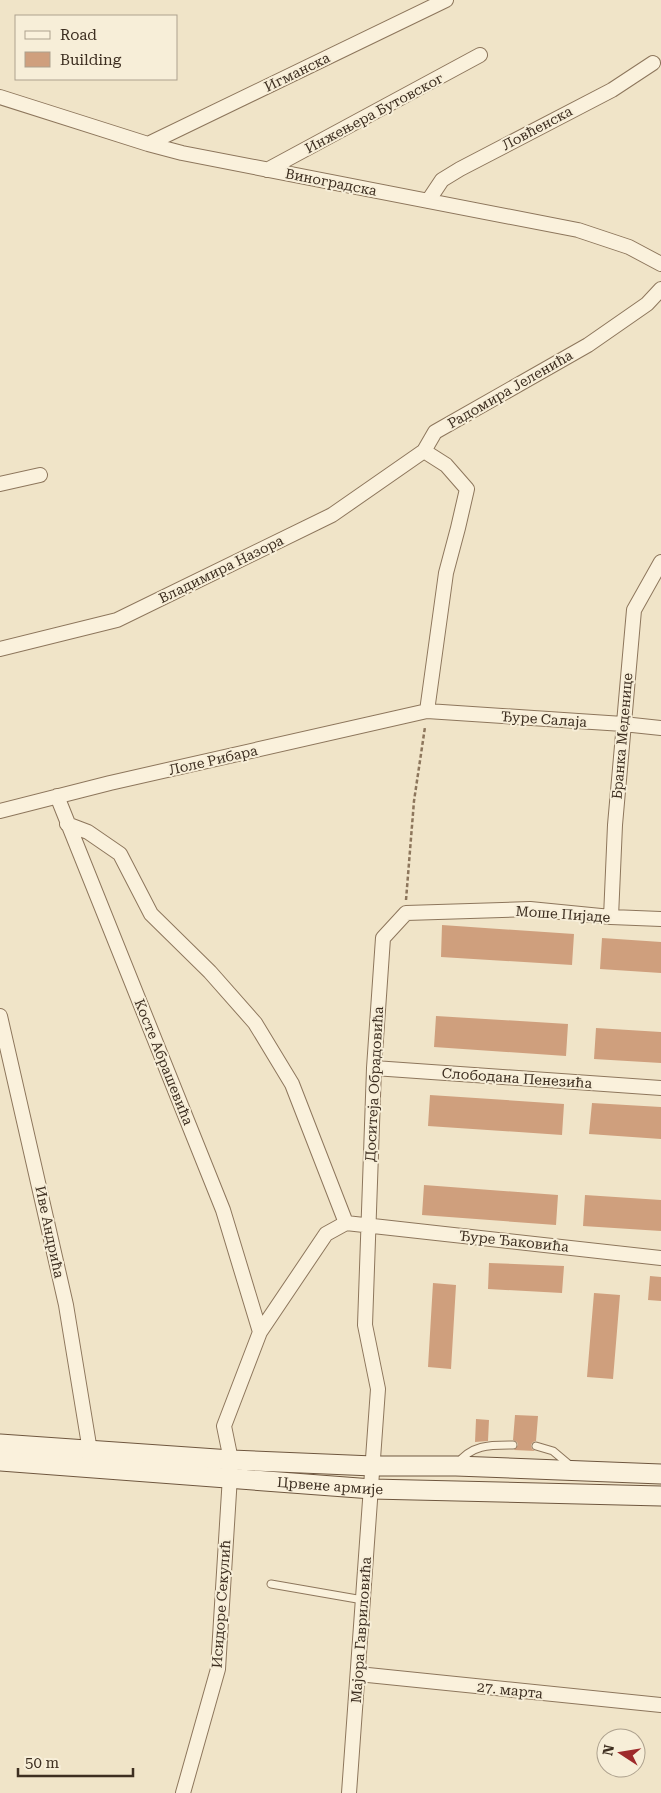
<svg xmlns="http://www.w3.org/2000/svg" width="661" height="1793" font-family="'Roboto Serif',serif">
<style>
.building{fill:#cf9f7d}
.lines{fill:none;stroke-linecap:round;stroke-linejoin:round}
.lane-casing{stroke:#8d765c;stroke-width:9}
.street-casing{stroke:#8d765c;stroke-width:16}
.secondary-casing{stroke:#6f573f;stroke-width:21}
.path{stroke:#8d765c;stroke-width:2.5;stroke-dasharray:4 2.5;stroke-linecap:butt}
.lane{stroke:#faf1dc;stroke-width:7}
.street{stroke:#faf1dc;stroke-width:14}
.secondary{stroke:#faf1dc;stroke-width:19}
.labels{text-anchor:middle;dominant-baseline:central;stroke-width:4;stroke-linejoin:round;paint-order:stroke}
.street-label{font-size:14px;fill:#3d2e20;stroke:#f7eed8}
</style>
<rect width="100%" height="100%" fill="#f0e4c8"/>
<path class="building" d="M442,925L574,934L572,965L441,957Z
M602,938L661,942V973L600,969Z
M436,1016L568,1024L566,1056L434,1047Z
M596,1028L661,1032V1063L594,1059Z
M430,1095L564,1104L562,1135L428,1126Z
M592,1103L661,1107V1139L589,1134Z
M424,1185L558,1195L556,1225L422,1215Z
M585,1195L661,1200V1231L583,1226Z
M489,1263L564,1266L562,1293L488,1289Z
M650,1276L661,1277V1301L648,1300Z
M433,1283L456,1285L451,1369L428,1367Z
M594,1293L620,1295L613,1379L587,1377Z
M515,1415L538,1416L536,1441L533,1442L531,1445L532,1449L535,1451L514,1450L518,1445L517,1442L513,1440Z
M476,1419L489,1420L488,1441L475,1442Z"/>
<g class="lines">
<defs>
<path id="lane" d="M536,1446L553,1451L572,1467
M457,1464C472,1444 491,1445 513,1445
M271,1584L363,1600"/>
<path id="street" d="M0,97L148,144L182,153L578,230L629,247L661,264
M148,144L446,0
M267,170L480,55
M428,201L442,180L460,169L612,90L653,63
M0,484L40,475
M0,649L117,620L332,515L424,451
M427,711L446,573L458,528L467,489L446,465L424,451L435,432L588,345L647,304L661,289
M57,796L223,1210L260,1332
M0,811L110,783L427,711L623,724L661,728
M67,824L88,832L120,854L151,914L210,972L255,1023L292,1084L346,1223
M611,917L615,825L634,610L661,562
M0,1016L66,1305L90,1451
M374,1068L661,1088
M358,1674L661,1705
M183,1793L218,1669L231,1460L224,1426L260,1332L326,1234L346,1223L661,1258
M349,1793L378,1389L365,1325L374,1068L383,938L406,913L530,909L611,917L661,919"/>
<g id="secondary">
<path d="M0,1444L231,1460L373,1466H456L661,1474"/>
<path id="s1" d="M0,1461L372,1489L661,1496"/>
</g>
</defs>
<use href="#lane" class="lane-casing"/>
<use href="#street" class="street-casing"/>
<use href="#secondary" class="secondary-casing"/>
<path class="path" d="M406,900L414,801L425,727"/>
<use href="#lane" class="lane"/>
<use href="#street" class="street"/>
<use href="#secondary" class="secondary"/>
</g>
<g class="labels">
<g class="street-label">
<text transform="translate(297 72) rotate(-26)">Игманска</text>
<text transform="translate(374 113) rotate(-28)">Инжењера Бутовског</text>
<text transform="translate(537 128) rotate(-28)">Ловћенска</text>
<text transform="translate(331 182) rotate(11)">Виноградска</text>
<text transform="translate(510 389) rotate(-30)">Радомира Јеленића</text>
<text transform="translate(221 569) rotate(-26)">Владимира Назора</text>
<text transform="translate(544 719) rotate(4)">Ђуре Салаја</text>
<text transform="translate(622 736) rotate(-85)">Бранка Меденице</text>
<text transform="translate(213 760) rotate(-13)">Лоле Рибара</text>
<text transform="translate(563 914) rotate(4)">Моше Пијаде</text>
<text transform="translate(164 1062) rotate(68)">Косте Абрашевића</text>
<text transform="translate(517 1078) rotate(4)">Слободана Пенезића</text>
<text transform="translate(374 1084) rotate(-87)">Доситеја Обрадовића</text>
<text transform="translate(50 1232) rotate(78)">Иве Андрића</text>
<text transform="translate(514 1241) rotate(6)">Ђуре Ђаковића</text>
<text stroke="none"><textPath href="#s1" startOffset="331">Црвене армије</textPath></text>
<text transform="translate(221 1604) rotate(-86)">Исидоре Секулић</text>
<text transform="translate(361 1630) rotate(-86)">Мајора Гавриловића</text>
<text transform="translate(510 1690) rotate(6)">27. марта</text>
</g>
</g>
<rect x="15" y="15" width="162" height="65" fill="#f7eed8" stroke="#ada18e"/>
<rect x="25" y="31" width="25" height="8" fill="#faf1dc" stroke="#ada18e"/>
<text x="60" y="40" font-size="15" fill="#3d2e20">Road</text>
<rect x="25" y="52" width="25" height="15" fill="#cf9f7d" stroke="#ada18e"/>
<text x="60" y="65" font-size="15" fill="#3d2e20">Building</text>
<g transform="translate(621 1753) rotate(282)"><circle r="24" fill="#f7eed8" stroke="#ada18e"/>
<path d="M0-4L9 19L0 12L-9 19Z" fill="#9e2a2b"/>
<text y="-8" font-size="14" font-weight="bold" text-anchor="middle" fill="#3d2e20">N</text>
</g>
<path d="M18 1768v8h115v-8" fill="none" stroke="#3d2e20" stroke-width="2.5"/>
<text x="25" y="1768" font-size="15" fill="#3d2e20" stroke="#f7eed8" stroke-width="4" paint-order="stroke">50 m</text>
</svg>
